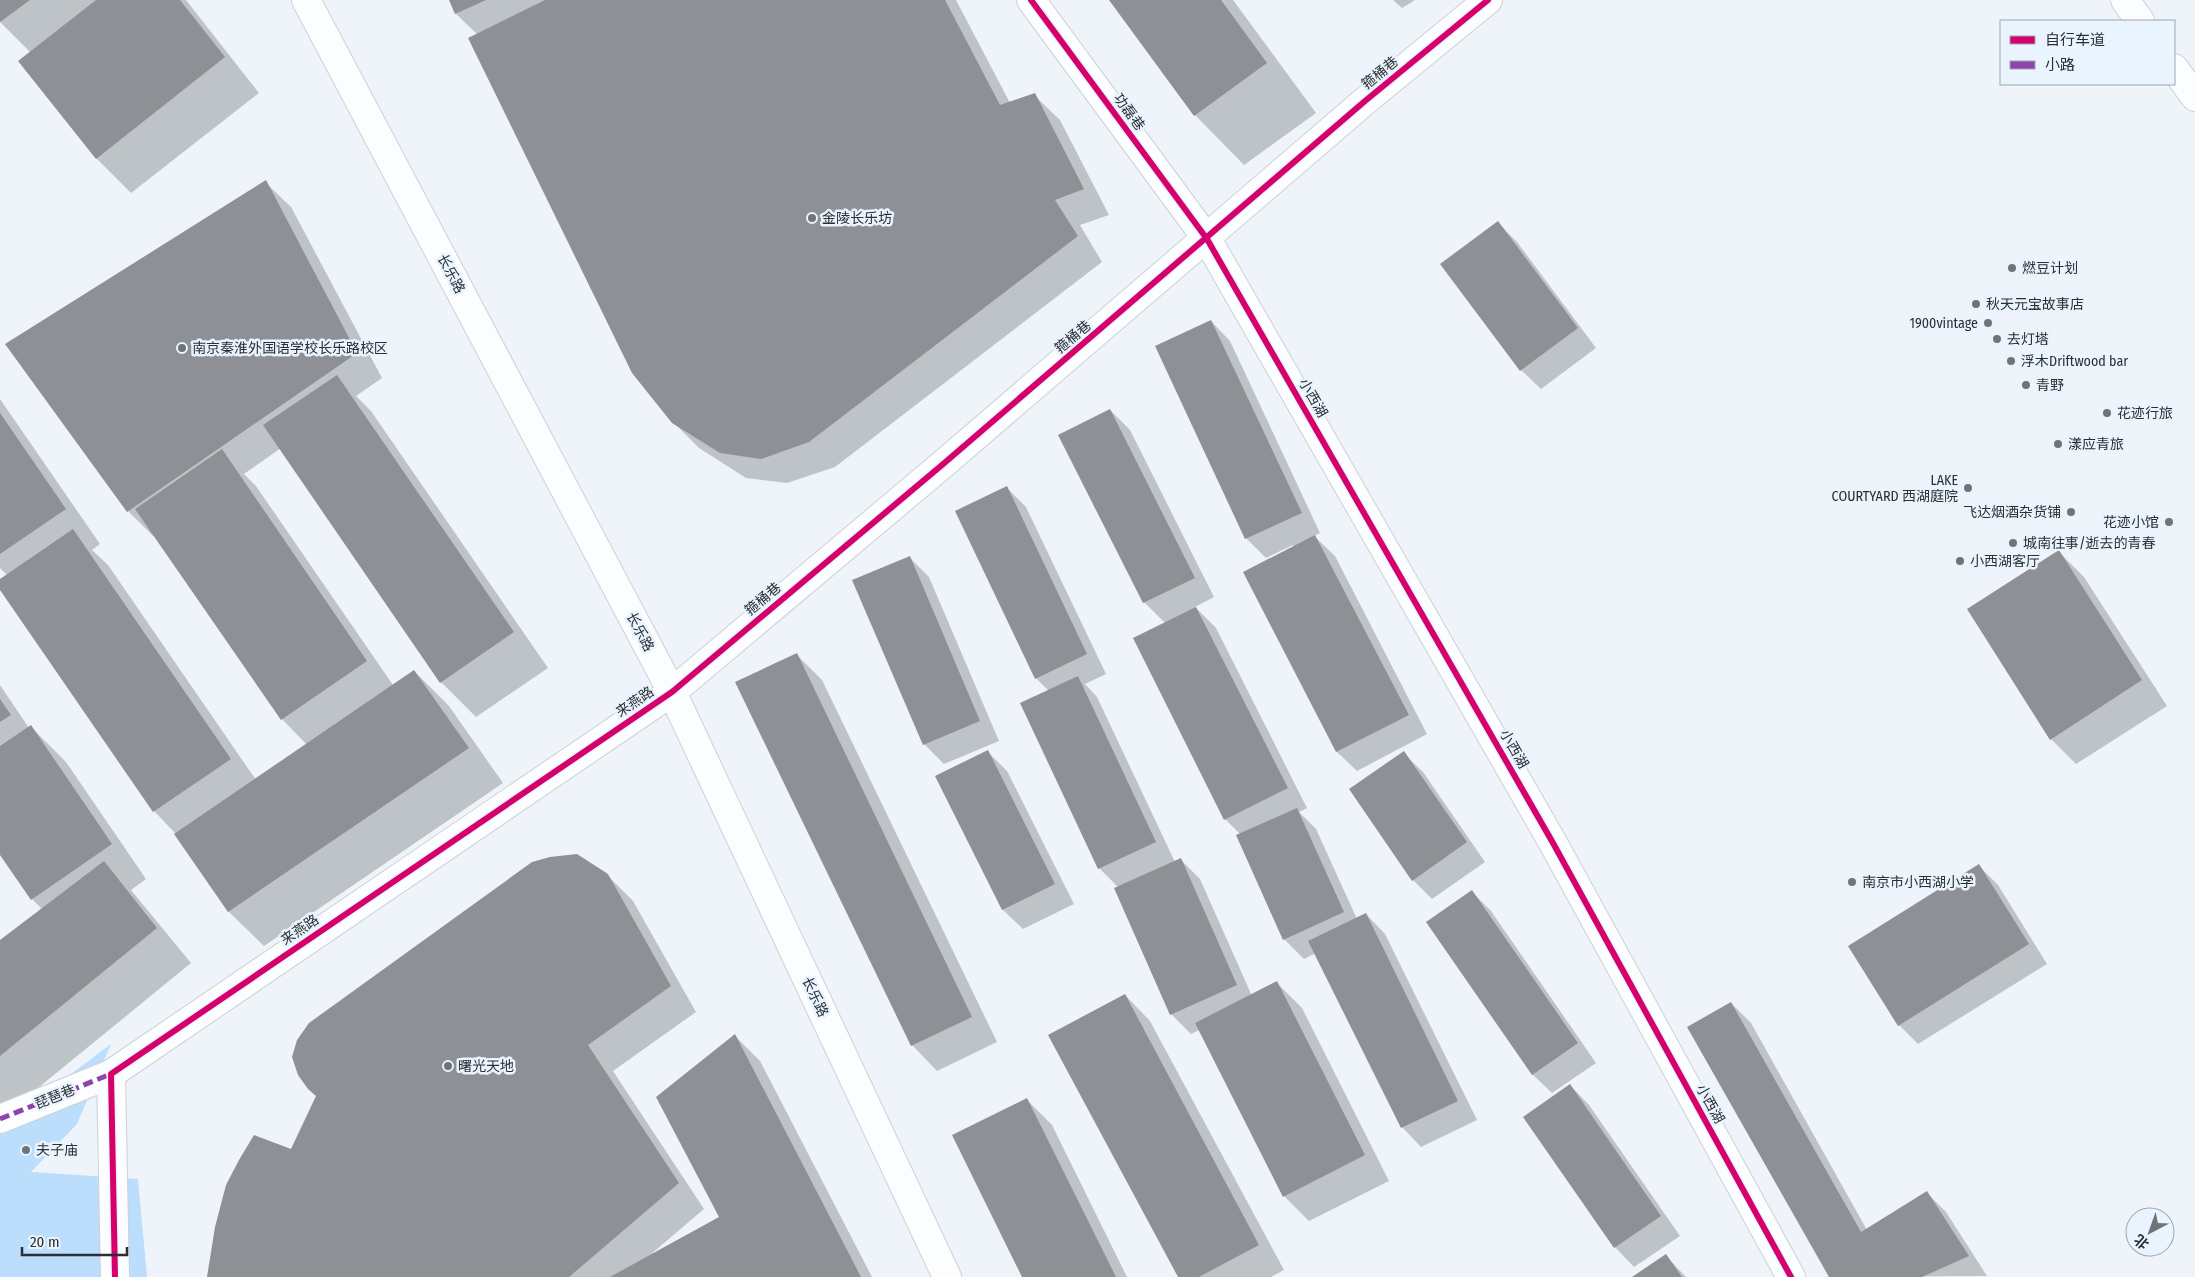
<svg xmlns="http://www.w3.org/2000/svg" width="2195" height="1277" font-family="'Fira Sans Condensed','Noto Sans SC',sans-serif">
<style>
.green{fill:#badefc}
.shadow{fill:#0003}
.building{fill:#8d9195}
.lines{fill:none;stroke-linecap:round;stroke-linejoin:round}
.pedestrian-casing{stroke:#cdd1d6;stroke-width:30}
.minor-casing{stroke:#cdd1d6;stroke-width:30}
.secondary-casing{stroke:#cdd1d6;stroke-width:30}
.pedestrian{stroke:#fcfdfe;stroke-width:28}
.minor{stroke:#fcfdfe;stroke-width:28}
.secondary{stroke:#fcfdfe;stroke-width:28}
.quiet{stroke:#8e44ad;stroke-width:5;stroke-dasharray:10 5;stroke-linecap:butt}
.cycleway-casing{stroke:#e9f4fe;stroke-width:9}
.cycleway{stroke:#d6006c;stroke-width:6}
.poi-dot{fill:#6f7478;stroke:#e9f4fe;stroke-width:2}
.labels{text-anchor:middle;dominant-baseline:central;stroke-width:5;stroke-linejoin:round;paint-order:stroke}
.street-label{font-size:14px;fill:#2b2f33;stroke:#e9f4fe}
.poi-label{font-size:14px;fill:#2b2f33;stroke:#e9f4fe;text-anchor:start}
</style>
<rect width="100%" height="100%" fill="#eef4f9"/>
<path class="green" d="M111,1044L77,1124L31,1172L138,1179L147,1277H0V1127Z"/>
<path class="shadow" d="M0,0H186L259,93L131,193L97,159L20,61L31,53L0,22Z
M450,0H956L1010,103L1034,95L1060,120L1109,215L1080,225L1102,262L835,467L787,483L746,478L699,448L673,422L478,35L456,14Z
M1110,0H1233L1316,113L1244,165L1195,115Z
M1393,0H1415L1402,8Z
M265,182L291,207L382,378L356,396L371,411L548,668L476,717L441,682L281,448L244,474L256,486L393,685L414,671L449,706L503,783L264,946L229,912L176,834L154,811L0,588V580L7,575L0,568V399L100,544L92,550L108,565L256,780L307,745L282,719L155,535L153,536L128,511Z
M1497,222L1517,242L1596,348L1541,389L1521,370Z
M1211,321L1230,341L1320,533L1314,536L1335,556L1427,734L1357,771L1337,752L1245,573L1294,547L1293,545L1266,558L1246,538Z
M1110,410L1130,430L1214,597L1195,607L1216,628L1307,808L1299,812L1316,829L1357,919L1366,914L1385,934L1477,1120L1421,1147L1402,1127L1316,953L1304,959L1284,939L1241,835L1225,819L1165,623L1144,602L1060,435Z
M1007,488L1026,507L1106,674L1085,684L1097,697L1175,862L1181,860L1200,879L1252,996L1277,983L1302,1008L1389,1181L1309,1221L1284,1196L1199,1030L1191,1034L1171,1014L1118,887L1099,868L1022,703L1049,691L1036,678Z
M2059,552L2084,577L2167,706L2076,764L2051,739Z
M909,557L929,577L999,741L944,764L924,744Z
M796,654L822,680L997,1042L937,1071L912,1045Z
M0,685L29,728L31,727L66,762L146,879L131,890L191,963L0,1119V942L42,909L32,899L0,853Z
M988,752L1007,771L1074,904L1023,929L1003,910L936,777Z
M1403,753L1423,772L1485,862L1432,899L1413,880Z
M1979,866L1998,885L2047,964L1918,1044L1899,1025Z
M607,875L633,901L696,1012L613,1071L704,1209L650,1255L720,1217L735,1036L760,1061L872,1277H207L292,1151Z
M1472,892L1491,911L1596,1063L1552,1093L1532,1074Z
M1125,995L1150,1021L1284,1270L1271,1277H1179Z
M1731,1003L1751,1023L1867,1230L1927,1193L1946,1212L1987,1276L1831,1277Z
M1570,1085L1589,1105L1680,1236L1634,1267L1615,1247Z
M1027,1100L1052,1125L1127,1277H1024Z
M1666,1256L1686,1277H1634Z"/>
<path class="building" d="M0,0H30L0,22Z
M96,0H180L225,57L96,159L18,61Z
M449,0H486L455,14Z
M545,0H945L1000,105L1035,93L1084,189L1055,200L1078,236L809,442L761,459L720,453L672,423L632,373L468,38Z
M1109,0H1221L1267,63L1194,116Z
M266,180L357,353L127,512L5,344Z
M1498,221L1578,328L1520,371L1440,264Z
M1211,320L1302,513L1245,539L1155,346Z
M337,375L514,632L440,683L263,425Z
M1110,409L1195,578L1143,603L1058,435Z
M0,413L66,509L0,554Z
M222,449L367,661L281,720L135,509Z
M1007,486L1087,654L1035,679L955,511Z
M73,529L231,759L153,812L0,590V579Z
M1315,535L1409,715L1336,752L1243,572Z
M2059,550L2142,680L2050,740L1967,609Z
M910,556L980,721L923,745L852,580Z
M1196,607L1288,788L1224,820L1133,638Z
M797,653L972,1017L911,1046L735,682Z
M414,670L469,748L228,912L174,834Z
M1078,676L1156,842L1098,869L1020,703Z
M0,699L11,715L0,722Z
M31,725L112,844L31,900L0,855V746Z
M988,750L1055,884L1002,910L935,776Z
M1404,751L1467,842L1412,881L1349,789Z
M1297,808L1344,912L1283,940L1236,835Z
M577,854L608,874L671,986L588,1045L679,1183L569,1277H207L215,1227L226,1185L239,1160L254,1135L291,1149L316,1096L308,1089L298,1075L292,1057L297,1040L309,1023L532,862L550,857Z
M1181,858L1237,985L1170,1015L1114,888Z
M104,861L157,928L0,1056V940Z
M1979,864L2029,944L1898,1026L1848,946Z
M1472,890L1578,1043L1532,1075L1426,922Z
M1366,913L1458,1101L1401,1128L1308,941Z
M1277,981L1365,1155L1283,1197L1195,1023Z
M1125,994L1259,1245L1199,1277H1178L1048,1035Z
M1731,1002L1861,1232L1927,1191L1969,1256L1922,1277H1829L1687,1027Z
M735,1034L861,1277H610L719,1217L656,1097Z
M1570,1084L1661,1216L1614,1248L1523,1117Z
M1027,1098L1116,1277H1022L952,1135Z
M1666,1254L1682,1277H1632Z"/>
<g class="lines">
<defs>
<path id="pedestrian" d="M0,1119L111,1074"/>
<path id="minor" d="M1031,0L1207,239L1553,843L1791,1277
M2125,0L2140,21
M2174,68L2195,97
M115,1277L111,1074L672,692L942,465L1365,101L1488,0"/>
<path id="secondary" d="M306,0L672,692L947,1277"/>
</defs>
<use href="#pedestrian" class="pedestrian-casing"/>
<use href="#minor" class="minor-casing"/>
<use href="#secondary" class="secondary-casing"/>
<use href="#pedestrian" class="pedestrian"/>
<use href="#minor" class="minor"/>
<use href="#secondary" class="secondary"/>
<path class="quiet" d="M0,1119L111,1074"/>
<defs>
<path id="cycleway" d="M1031,0L1207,239L1553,843L1791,1277
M115,1277L111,1074L672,692L942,465L1365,101L1488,0"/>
</defs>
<use href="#cycleway" class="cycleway-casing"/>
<use href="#cycleway" class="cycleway"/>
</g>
<g class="poi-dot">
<circle cx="812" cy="218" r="5"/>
<circle cx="2012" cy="268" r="5"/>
<circle cx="1976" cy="304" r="5"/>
<circle cx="1988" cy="323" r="5"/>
<circle cx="1997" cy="339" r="5"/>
<circle cx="182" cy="348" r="5"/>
<circle cx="2011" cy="361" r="5"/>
<circle cx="2026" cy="385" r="5"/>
<circle cx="2107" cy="413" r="5"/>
<circle cx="2058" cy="444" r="5"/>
<circle cx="1968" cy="488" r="5"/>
<circle cx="2071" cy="512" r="5"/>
<circle cx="2169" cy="522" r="5"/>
<circle cx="2013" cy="543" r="5"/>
<circle cx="1960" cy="561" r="5"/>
<circle cx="1852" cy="882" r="5"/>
<circle cx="448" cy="1066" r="5"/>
<circle cx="26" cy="1150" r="5"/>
</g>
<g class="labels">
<g class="street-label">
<text transform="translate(1380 73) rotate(-39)">箍桶巷</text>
<text transform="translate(1129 112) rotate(54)">功磊巷</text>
<text transform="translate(451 274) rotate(62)">长乐路</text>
<text transform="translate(1073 337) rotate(-40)">箍桶巷</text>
<text transform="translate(1313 398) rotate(60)">小西湖</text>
<text transform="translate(763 599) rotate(-40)">箍桶巷</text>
<text transform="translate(640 632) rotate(62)">长乐路</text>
<text transform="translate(635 702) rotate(-34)">来燕路</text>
<text transform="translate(1514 749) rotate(60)">小西湖</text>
<text transform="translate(300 930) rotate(-34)">来燕路</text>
<text transform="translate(815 997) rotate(65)">长乐路</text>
<text transform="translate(55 1097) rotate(-22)">琵琶巷</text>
<text transform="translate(1710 1104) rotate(61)">小西湖</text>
</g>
<g class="poi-label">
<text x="822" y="218">金陵长乐坊</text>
<text x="2022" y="268">燃豆计划</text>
<text x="1986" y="304">秋天元宝故事店</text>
<text x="1978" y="323" text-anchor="end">1900vintage</text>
<text x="2007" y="339">去灯塔</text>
<text x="192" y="348">南京秦淮外国语学校长乐路校区</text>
<text x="2021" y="361">浮木Driftwood bar</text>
<text x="2036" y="385">青野</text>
<text x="2117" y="413">花迹行旅</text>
<text x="2068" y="444">漾应青旅</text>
<text x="1958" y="480" text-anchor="end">LAKE<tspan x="1958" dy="16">COURTYARD 西湖庭院</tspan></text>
<text x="2061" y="512" text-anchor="end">飞达烟酒杂货铺</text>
<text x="2159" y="522" text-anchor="end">花迹小馆</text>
<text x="2023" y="543">城南往事/逝去的青春</text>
<text x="1970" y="561">小西湖客厅</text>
<text x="1862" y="882">南京市小西湖小学</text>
<text x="458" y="1066">曙光天地</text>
<text x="36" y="1150">夫子庙</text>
</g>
</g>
<rect x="2000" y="20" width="175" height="65" fill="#e9f4fe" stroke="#9da5ad"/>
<rect x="2010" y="36" width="25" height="8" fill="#d6006c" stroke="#9da5ad"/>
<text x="2045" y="45" font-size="15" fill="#2b2f33">自行车道</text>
<rect x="2010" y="61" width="25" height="8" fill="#8e44ad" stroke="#9da5ad"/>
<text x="2045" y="70" font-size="15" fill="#2b2f33">小路</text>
<g transform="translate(2150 1232) rotate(221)"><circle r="24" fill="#e9f4fe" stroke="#9da5ad"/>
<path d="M0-4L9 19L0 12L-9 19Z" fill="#6f7478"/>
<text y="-8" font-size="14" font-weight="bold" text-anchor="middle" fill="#2b2f33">北</text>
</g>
<path d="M22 1247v8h105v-8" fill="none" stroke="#2b2f33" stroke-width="2.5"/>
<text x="30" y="1247" font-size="15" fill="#2b2f33" stroke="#e9f4fe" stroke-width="4" paint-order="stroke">20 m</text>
</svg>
